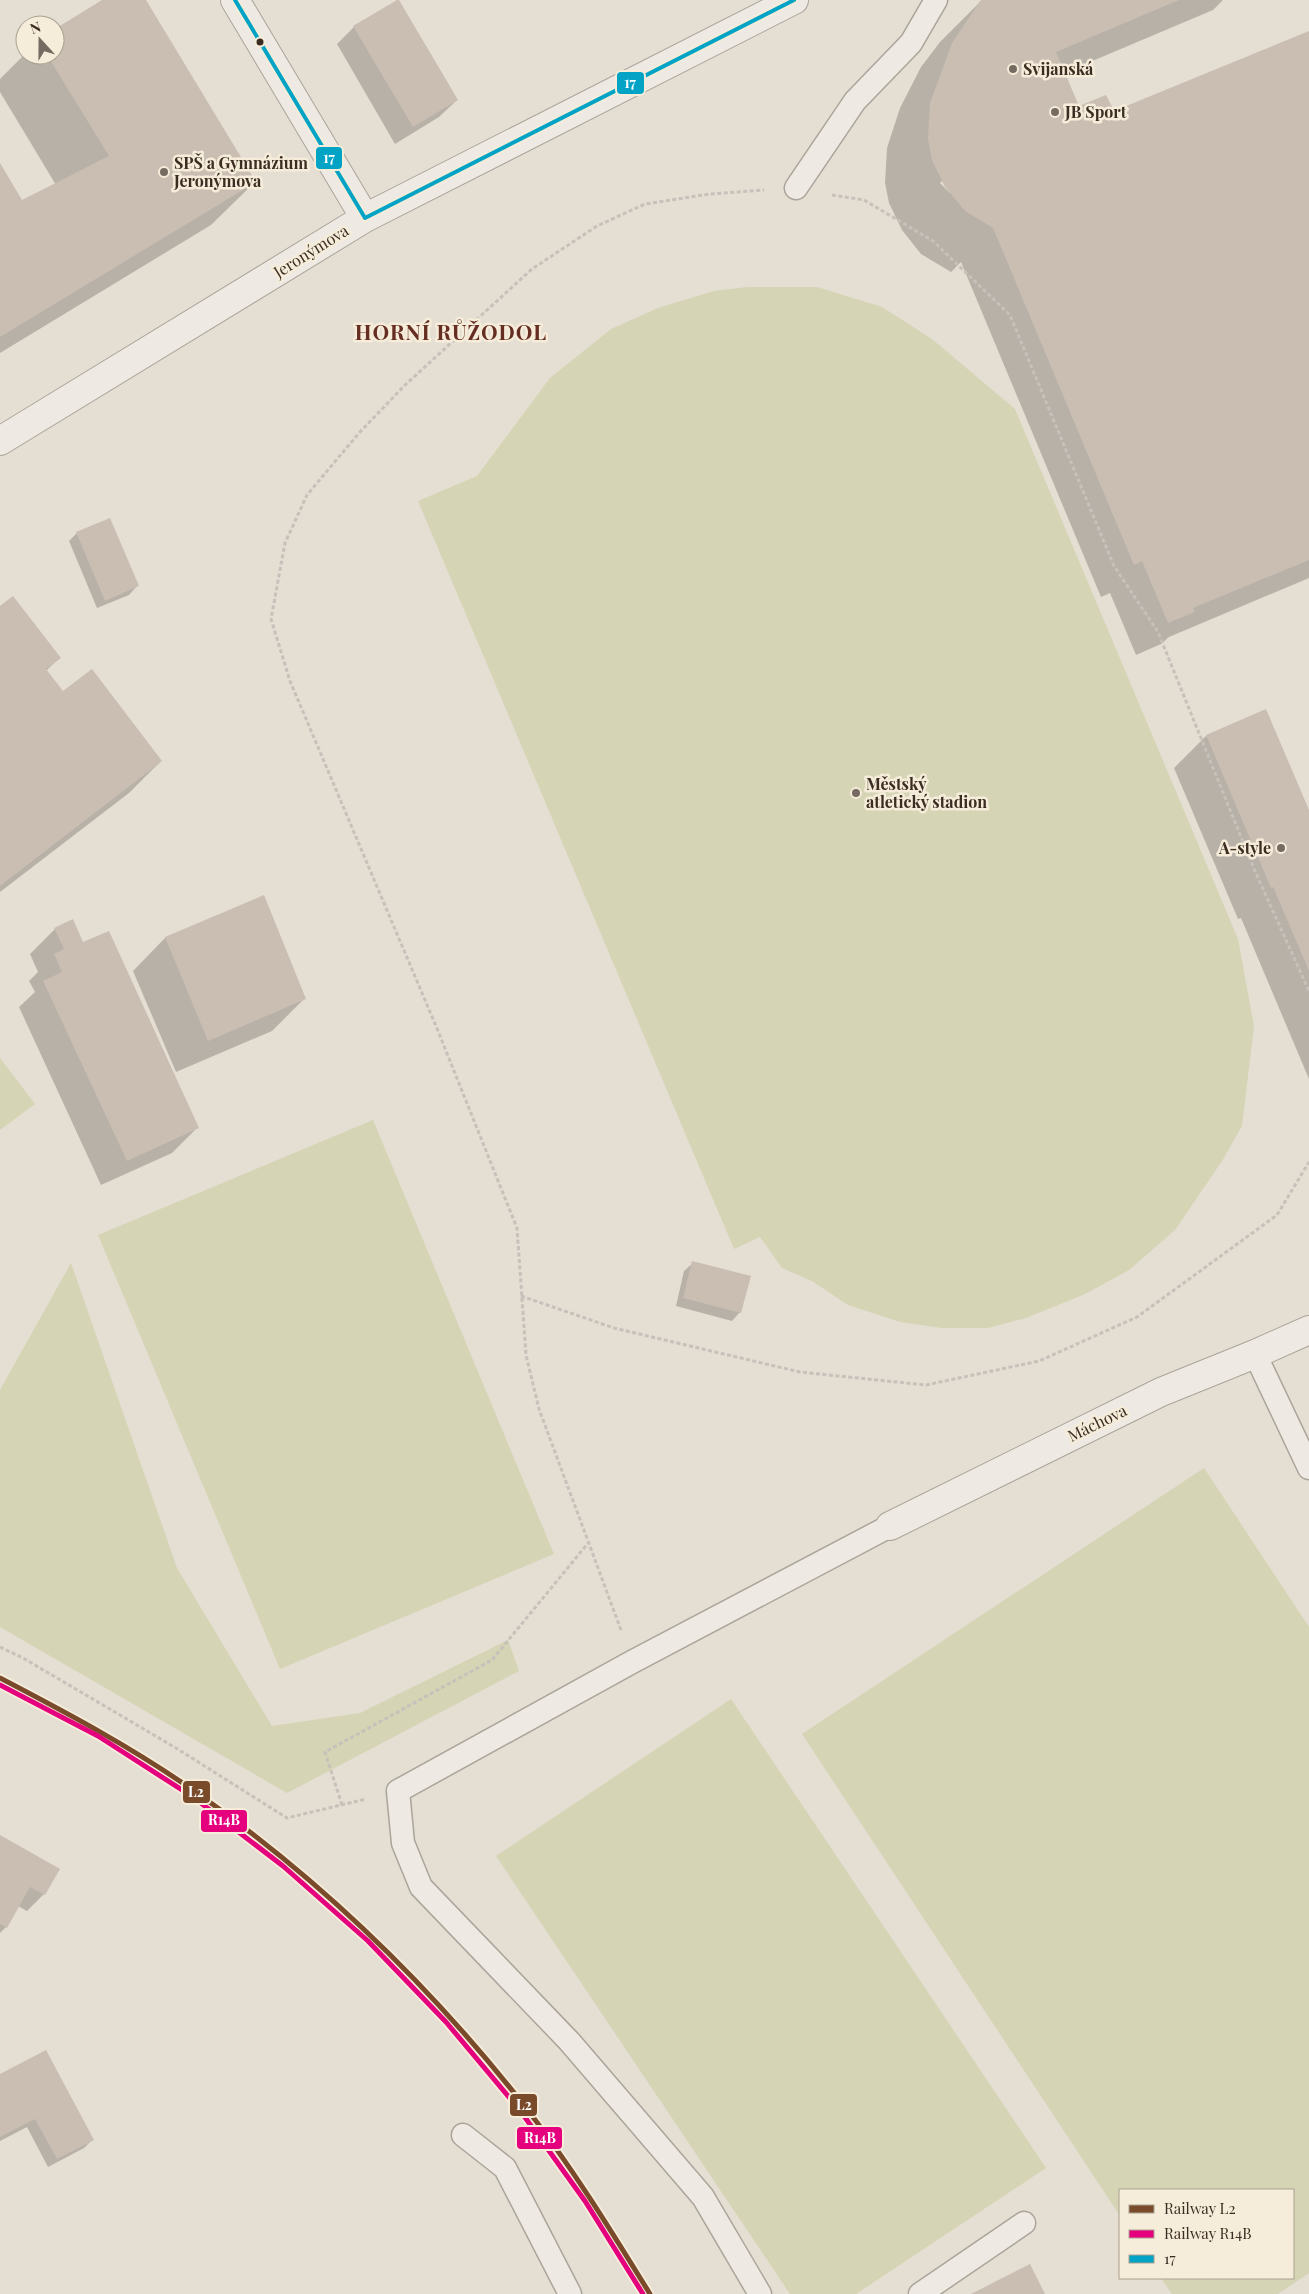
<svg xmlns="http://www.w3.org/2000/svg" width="1309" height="2294" font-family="'Playfair Display',serif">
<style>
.green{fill:#d5d4b5}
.shadow{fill:#0003;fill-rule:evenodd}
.building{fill:#cabeb3}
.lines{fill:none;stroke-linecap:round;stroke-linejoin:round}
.lane-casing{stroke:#aba49a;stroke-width:25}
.street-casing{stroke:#aba49a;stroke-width:30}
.path{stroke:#c6c1ba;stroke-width:3;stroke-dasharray:4 2.5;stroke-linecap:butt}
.lane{stroke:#eeeae3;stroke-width:22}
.street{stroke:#eeeae3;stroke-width:28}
.bus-1-casing{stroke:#f5ecda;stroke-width:8}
.bus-1{stroke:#03a3c5;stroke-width:4}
.rail-1-casing{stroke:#f5ecda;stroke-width:9}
.rail-2-casing{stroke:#f5ecda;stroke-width:9}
.rail-1{stroke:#7a4b2a;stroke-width:5}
.rail-2{stroke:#e5007d;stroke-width:5}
.bus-dot{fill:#3b2d22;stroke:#f5ecda;stroke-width:2}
.poi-dot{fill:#766b60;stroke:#f5ecda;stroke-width:2}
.labels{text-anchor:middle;stroke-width:5;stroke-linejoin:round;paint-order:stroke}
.poi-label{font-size:16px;font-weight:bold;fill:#3b2d22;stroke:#f5ecda;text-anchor:start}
.street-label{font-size:16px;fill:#3b2d22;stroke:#f5ecda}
.district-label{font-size:21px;font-weight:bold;letter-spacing:1px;fill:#662e23;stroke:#f5ecda}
.line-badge{stroke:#f5ecda;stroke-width:2}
.badge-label{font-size:14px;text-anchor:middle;font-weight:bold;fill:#fff}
</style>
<rect width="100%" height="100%" fill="#e5ded2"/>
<!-- green -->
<path class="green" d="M 747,287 L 817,287 L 882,307 L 932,339 L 1015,409 L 1238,939 L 1254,1026 L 1242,1126 L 1222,1161 L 1175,1230 L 1129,1270 L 1085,1294 L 1026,1318 L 988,1328 L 942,1328 L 900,1322 L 848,1305 L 812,1281 L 782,1268 L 760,1237 L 734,1249 L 418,501 L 477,476 L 550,378 L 611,329 L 658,308 L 714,291 Z
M 0,1058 L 35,1104 L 0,1130 Z
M 373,1120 L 554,1554 L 280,1669 L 98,1235 Z
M 71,1263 L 177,1568 L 272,1726 L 360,1713 L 508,1640 L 519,1671 L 287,1793 L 0,1627 L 0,1390 Z
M 1204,1468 L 1309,1627 L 1309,2273 L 1278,2294 L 1172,2294 L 1161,2278 L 1293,2278 L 1293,2190 L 1120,2190 L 1120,2216 L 802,1734 Z
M 731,1699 L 1046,2168 L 856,2294 L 790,2294 L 496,1856 Z"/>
<!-- shadow -->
<path class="shadow" d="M 104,0 L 144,0 L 255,182 L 211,225 L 0,353 L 0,166 L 22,202 L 56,185 L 0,92 L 0,79 L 25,54 L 55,55 L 55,30 Z
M 982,0 L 1223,0 L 1213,10 L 1064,73 L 1078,108 L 1107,116 L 1309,32 L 1309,578 L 1169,637 L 1161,644 L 1136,655 L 1110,593 L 1101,597 L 961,262 L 951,272 L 921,254 L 902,230 L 889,203 L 885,183 L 887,148 L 900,108 L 921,67 L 940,42 ZM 942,181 L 950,191 L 950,193 L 940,183 Z
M 354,27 L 457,100 L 439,117 L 395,144 L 337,44 Z
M 77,533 L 137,586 L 129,595 L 97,608 L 69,541 Z
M 0,607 L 59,658 L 46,671 L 63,693 L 161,761 L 129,793 L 0,892 Z
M 1206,736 L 1309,813 L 1309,1079 L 1241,918 L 1238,919 L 1174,768 Z
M 263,897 L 305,998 L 272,1031 L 176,1072 L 133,971 L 165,938 Z
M 55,929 L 83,944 L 198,1127 L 172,1153 L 101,1185 L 19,1007 L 35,992 L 29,981 L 38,972 L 30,954 Z
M 693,1263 L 740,1312 L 732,1321 L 676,1306 L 684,1271 Z
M 0,1836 L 44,1894 L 27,1911 L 18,1906 L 6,1927 L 0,1933 Z
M 0,2075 L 92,2140 L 84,2148 L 48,2167 L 27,2127 L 0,2141 Z"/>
<!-- building -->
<path class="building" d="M 102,0 L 146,0 L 256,182 L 0,337 L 0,163 L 22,200 L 109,156 L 47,55 L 55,55 L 55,29 Z
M 397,0 L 399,0 L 458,100 L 413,127 L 353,26 Z
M 981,0 L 1179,0 L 1056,52 L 1079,106 L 1106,95 L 1114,111 L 1309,31 L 1309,560 L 1193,608 L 1195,612 L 1168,623 L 1142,561 L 1134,565 L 993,228 L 965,211 L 945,187 L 932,160 L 928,139 L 930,103 L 952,43 Z
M 110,518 L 139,586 L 105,601 L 76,532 Z
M 13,596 L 61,658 L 46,669 L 63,691 L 92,669 L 162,761 L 0,886 L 0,606 Z
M 1266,709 L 1309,810 L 1309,971 L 1273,887 L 1271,888 L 1206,735 Z
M 264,895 L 306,999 L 208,1041 L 165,937 Z
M 73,919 L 83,942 L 109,931 L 199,1128 L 127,1161 L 43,981 L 62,972 L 54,954 L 64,949 L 54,928 Z
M 692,1261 L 751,1276 L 741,1313 L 683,1298 Z
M 0,1835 L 60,1869 L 45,1895 L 30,1887 L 7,1928 L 0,1924 Z
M 46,2050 L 94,2140 L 57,2159 L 35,2119 L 0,2137 L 0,2074 Z
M 1030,2264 L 1045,2294 L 971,2294 Z"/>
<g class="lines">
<defs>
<path id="lane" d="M 796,188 L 855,101 L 911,43 L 936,0
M 1255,1354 L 1309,1468
M 463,2135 L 505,2168 L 570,2294
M 760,2294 L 703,2197 L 569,2041 L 421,1887 L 403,1843 L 398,1791 L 632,1662 L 890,1526
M 920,2294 L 1024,2223"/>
<path id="street" d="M 235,0 L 365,218
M 0,441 L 365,218 L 794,0
M 890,1526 L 1161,1392 L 1255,1354 L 1309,1330"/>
</defs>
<!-- lane casing -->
<use href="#lane" class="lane-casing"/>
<!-- street casing -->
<use href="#street" class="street-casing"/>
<!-- path -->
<path class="path" d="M 832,195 L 864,200 L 933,241 L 1010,315 L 1114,566 L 1158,632 L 1254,869 L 1309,991
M 521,1296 L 614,1328 L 800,1372 L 926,1385 L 1039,1361 L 1137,1317 L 1277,1215 L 1309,1162
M 621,1630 L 539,1409 L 526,1355 L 517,1228 L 436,1026 L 290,681 L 271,619 L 285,543 L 307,495 L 359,433 L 405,385 L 532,269 L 597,226 L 645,204 L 710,194 L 764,190
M 0,1647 L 23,1658 L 176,1748 L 287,1818 L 366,1799
M 342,1805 L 325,1752 L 492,1660 L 589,1542"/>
<!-- lane -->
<use href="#lane" class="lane"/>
<!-- street -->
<use href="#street" class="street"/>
<defs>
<path id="bus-1" d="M 235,0 L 365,218 L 794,0"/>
</defs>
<!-- bus-1 casing -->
<use href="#bus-1" class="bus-1-casing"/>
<!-- bus-1 -->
<use href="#bus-1" class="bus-1"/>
<defs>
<path id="rail-1" d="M 0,1678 C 67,1713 135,1749 197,1793 C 321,1880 430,1986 523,2104 C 570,2164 610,2229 650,2294"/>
<path id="rail-2" d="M 0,1685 L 98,1736 L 193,1797 L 283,1866 L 368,1941 L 446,2022 L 519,2109 L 585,2201 L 643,2294"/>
</defs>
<!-- rail-1 casing -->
<use href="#rail-1" class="rail-1-casing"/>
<!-- rail-2 casing -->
<use href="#rail-2" class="rail-2-casing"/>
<!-- rail-1 -->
<use href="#rail-1" class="rail-1"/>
<!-- rail-2 -->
<use href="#rail-2" class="rail-2"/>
</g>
<!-- markers -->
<circle class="bus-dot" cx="260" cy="42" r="4.5"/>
<g class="poi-dot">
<circle cx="1013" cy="69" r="5"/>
<circle cx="1055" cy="112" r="5"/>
<circle cx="164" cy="172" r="5"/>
<circle cx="856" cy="793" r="5"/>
<circle cx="1281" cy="848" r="5"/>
</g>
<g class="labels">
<!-- poi labels -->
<g class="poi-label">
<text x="1023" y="75">Svijanská</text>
<text x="1065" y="118">JB Sport</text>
<text x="174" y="169">SPŠ a Gymnázium<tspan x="174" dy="18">Jeronýmova</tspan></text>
<text x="866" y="790">Městský<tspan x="866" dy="18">atletický stadion</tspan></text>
<text x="1271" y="854" text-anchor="end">A-style</text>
</g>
<!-- street labels -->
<g class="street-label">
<text transform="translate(311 251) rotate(-32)" y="6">Jeronýmova</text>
<text transform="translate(1097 1423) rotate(-26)" y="6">Máchova</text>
</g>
<!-- district labels -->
<g class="district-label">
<text x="451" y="340">HORNÍ RŮŽODOL</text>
</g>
</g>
<g class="line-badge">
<rect x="616" y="71" width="29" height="24" rx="5" fill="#03a3c5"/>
<rect x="315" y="146" width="28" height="24" rx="5" fill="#03a3c5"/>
<rect x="182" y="1780" width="29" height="24" rx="5" fill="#7a4b2a"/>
<rect x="200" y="1809" width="48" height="24" rx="5" fill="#e5007d"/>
<rect x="509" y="2093" width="29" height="24" rx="5" fill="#7a4b2a"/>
<rect x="516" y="2126" width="47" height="24" rx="5" fill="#e5007d"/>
</g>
<g class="badge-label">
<text x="630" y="88">17</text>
<text x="329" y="163">17</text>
<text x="196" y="1797">L2</text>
<text x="224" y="1825">R14B</text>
<text x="524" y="2110">L2</text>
<text x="540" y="2143">R14B</text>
</g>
<!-- legend -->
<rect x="1119" y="2189" width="175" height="90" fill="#f5ecda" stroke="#aba090"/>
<rect x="1129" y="2205" width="25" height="8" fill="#7a4b2a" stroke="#aba090"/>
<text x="1164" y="2214" font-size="15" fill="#3b2d22">Railway L2</text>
<rect x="1129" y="2230" width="25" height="8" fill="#e5007d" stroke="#aba090"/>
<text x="1164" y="2239" font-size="15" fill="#3b2d22">Railway R14B</text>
<rect x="1129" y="2255" width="25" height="8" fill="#03a3c5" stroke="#aba090"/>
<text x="1164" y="2264" font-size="15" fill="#3b2d22">17</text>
<!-- north arrow -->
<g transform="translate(40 40) rotate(339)"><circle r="24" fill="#f5ecda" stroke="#aba090"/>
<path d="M0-4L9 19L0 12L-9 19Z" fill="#766b60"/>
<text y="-8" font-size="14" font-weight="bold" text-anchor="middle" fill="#3b2d22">N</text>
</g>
</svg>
